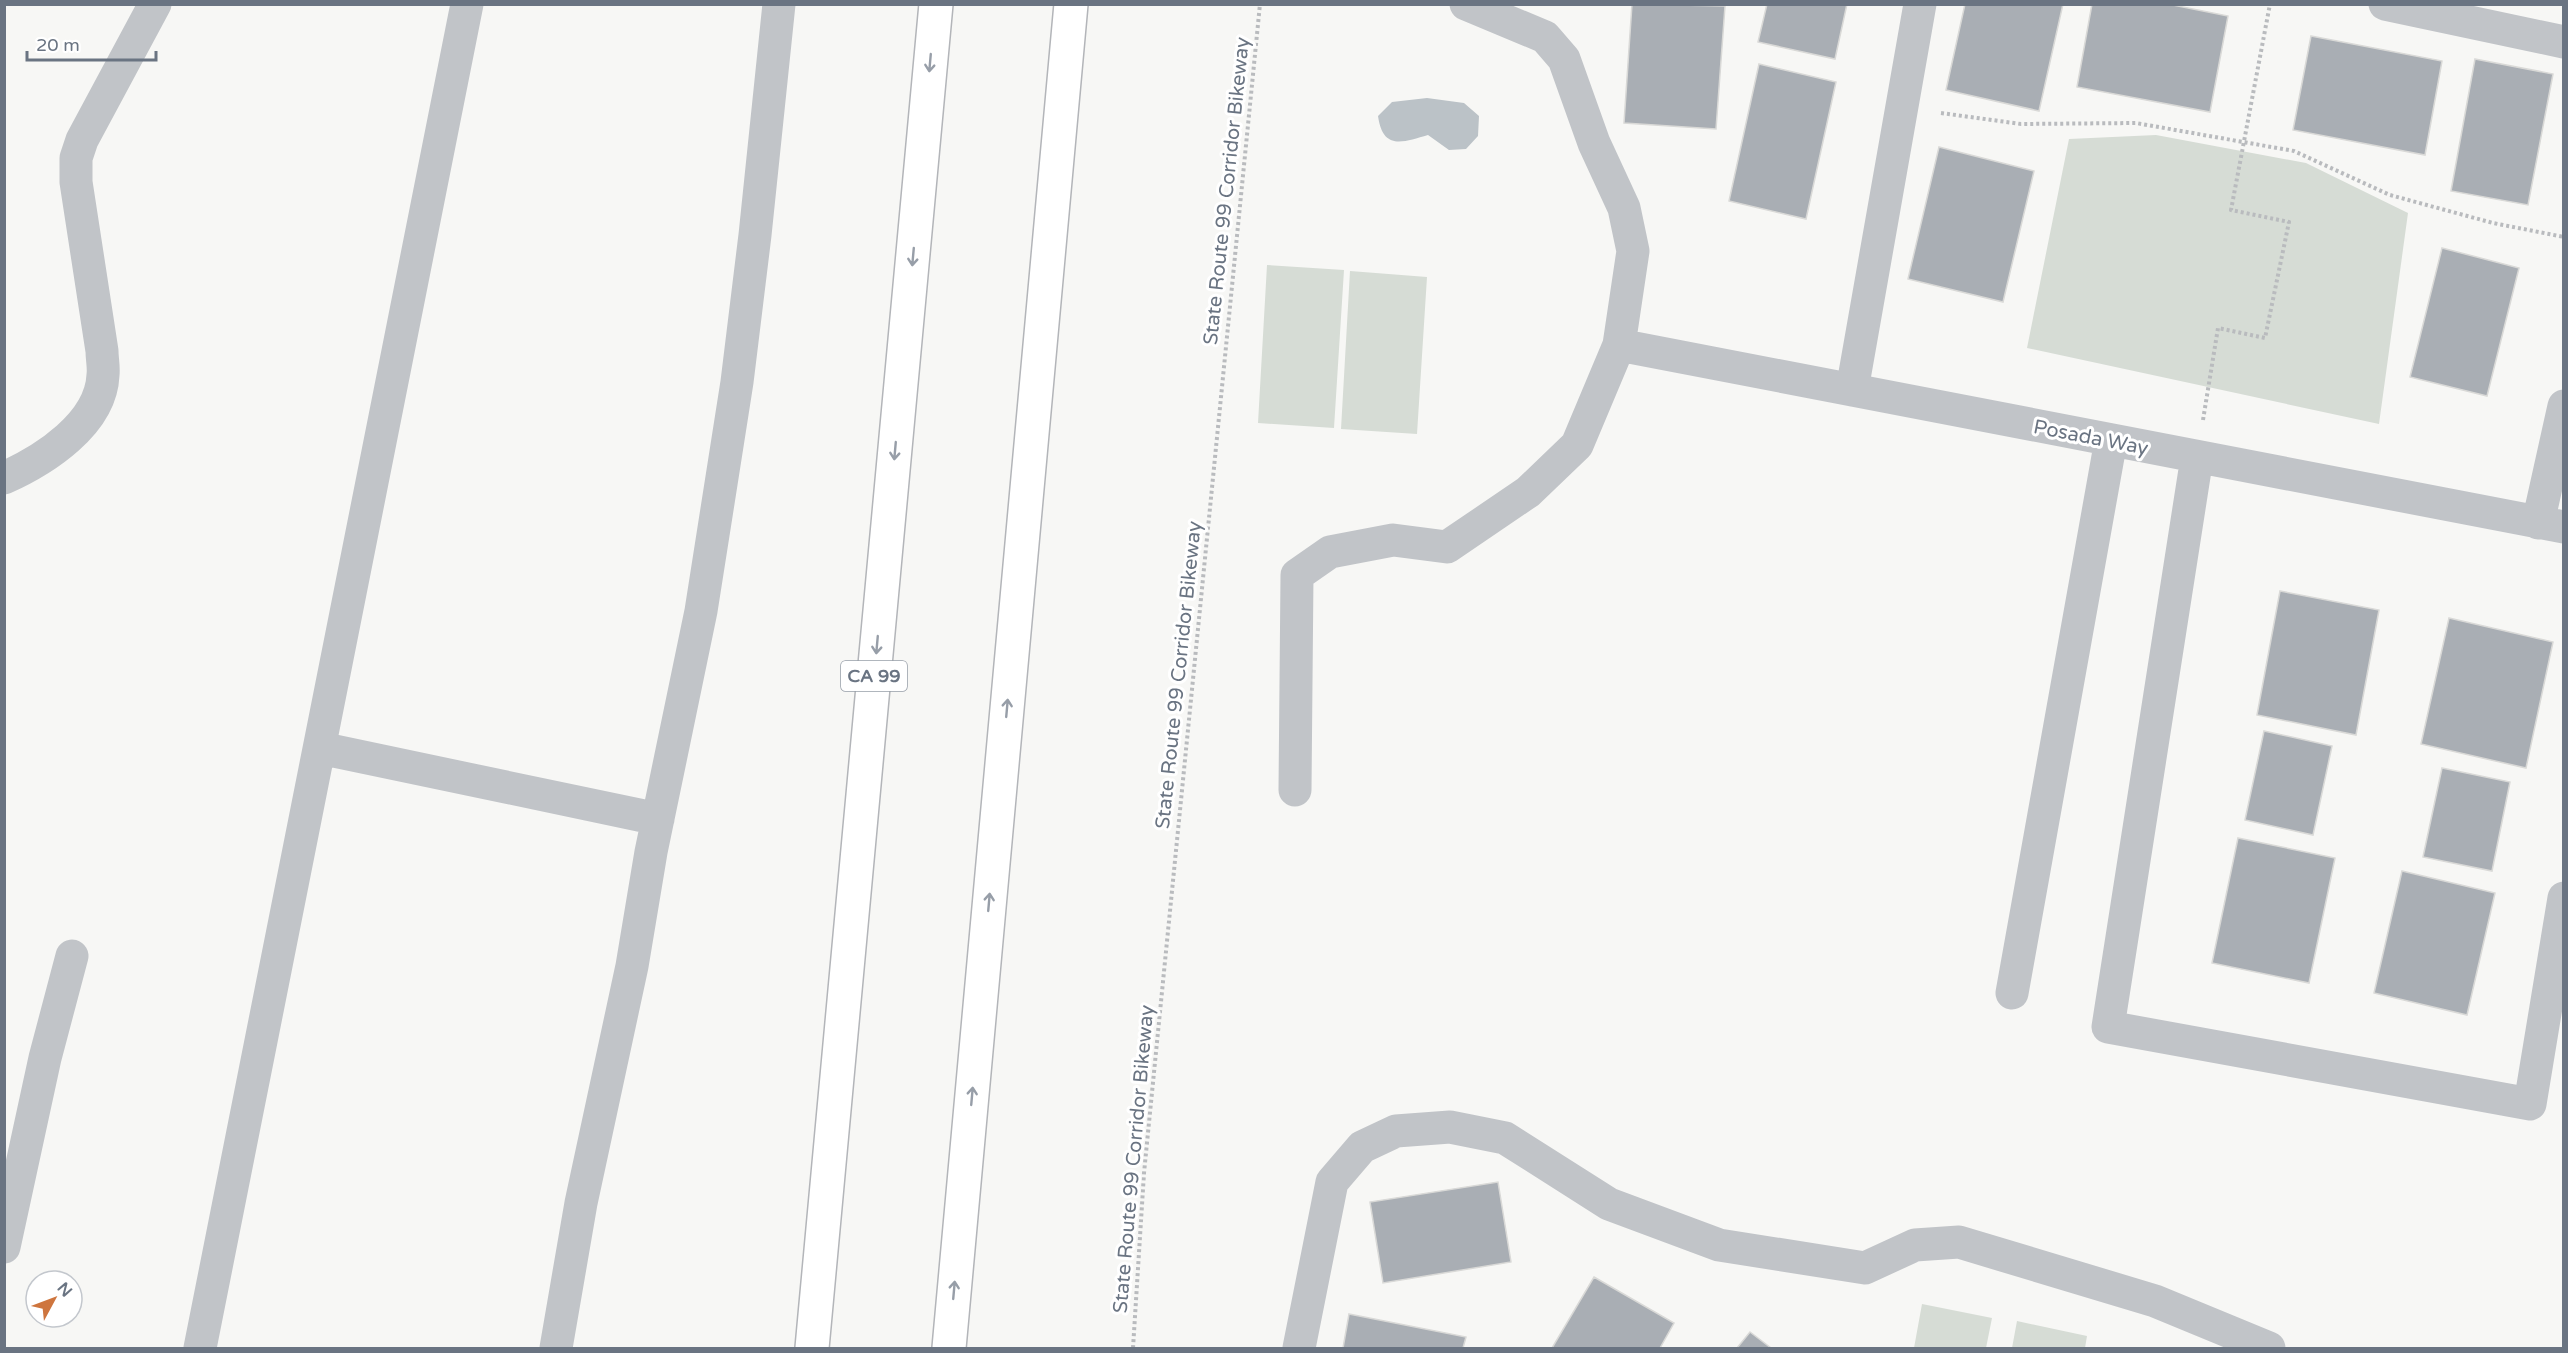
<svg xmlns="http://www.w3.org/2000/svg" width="2568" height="1353" font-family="'Varela Round',sans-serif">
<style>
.green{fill:#d6dcd5}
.water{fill:#bbc2c7}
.building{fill:#a9aeb4;stroke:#d9d9d7;stroke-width:1.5}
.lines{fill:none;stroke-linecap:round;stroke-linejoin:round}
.highway-casing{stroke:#b3b5b9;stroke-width:36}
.path{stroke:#b9bbbe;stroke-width:4;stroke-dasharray:3 3;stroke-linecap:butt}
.minor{stroke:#c1c4c8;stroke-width:33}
.highway{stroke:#fff;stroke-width:33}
.oneway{stroke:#979ea8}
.labels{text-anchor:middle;stroke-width:6;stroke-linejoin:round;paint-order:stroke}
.shield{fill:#fff;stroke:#979ea8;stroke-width:1.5}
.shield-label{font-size:18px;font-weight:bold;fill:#6a7482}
.street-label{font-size:20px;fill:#6a7482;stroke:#fff}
</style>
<rect width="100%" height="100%" fill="#f7f7f5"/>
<!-- green -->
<path class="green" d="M 2156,135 L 2306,163 L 2408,213 L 2379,424 L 2027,348 L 2069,139 Z
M 1267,265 L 1344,270 L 1334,428 L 1258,423 Z
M 1350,271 L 1427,277 L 1417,434 L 1341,429 Z
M 1922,1304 L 1992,1318 L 1986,1348 L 1914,1348 Z
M 2017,1321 L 2087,1336 L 2085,1348 L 2012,1348 Z"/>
<!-- water -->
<path class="water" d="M 1427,98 L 1464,103 L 1479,116 L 1478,136 L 1466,149 L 1449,150 L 1428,135 C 1403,142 1383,151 1378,116 L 1392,102 Z"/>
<!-- building -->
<path class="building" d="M 1632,4 L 1725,6 L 1716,129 L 1624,123 Z
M 1767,4 L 1847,4 L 1835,59 L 1758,42 Z
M 1965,4 L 2063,4 L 2039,111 L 1946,90 Z
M 2092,4 L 2168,4 L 2228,16 L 2210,112 L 2077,87 Z
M 2311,36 L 2442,61 L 2425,155 L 2293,130 Z
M 2475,59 L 2553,74 L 2528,205 L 2451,191 Z
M 1759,64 L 1836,82 L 1806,219 L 1729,201 Z
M 1939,147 L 2034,171 L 2003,302 L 1908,279 Z
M 2442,248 L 2519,268 L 2487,396 L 2410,377 Z
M 2280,591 L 2379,610 L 2356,735 L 2257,715 Z
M 2449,618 L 2553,642 L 2526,768 L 2421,744 Z
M 2264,731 L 2332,746 L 2313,835 L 2245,820 Z
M 2442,768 L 2510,782 L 2492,871 L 2423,857 Z
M 2238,838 L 2335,858 L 2309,983 L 2212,963 Z
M 2402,871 L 2495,893 L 2467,1015 L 2374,993 Z
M 1498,1182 L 1511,1262 L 1383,1283 L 1370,1202 Z
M 1594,1277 L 1674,1323 L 1660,1348 L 1552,1348 Z
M 1349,1314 L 1466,1337 L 1463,1348 L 1343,1348 Z
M 1750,1332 L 1771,1348 L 1737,1348 Z"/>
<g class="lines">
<defs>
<path id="highway" d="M 812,1348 L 936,4
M 949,1348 L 1071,4"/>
</defs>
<!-- highway casing -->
<use href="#highway" class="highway-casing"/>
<!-- path -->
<path class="path" d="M 1941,113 L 2021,124 L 2136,123 L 2294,151 L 2390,195 L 2493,223 L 2564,237
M 2203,420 L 2218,328 L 2265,338 L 2289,222 L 2231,210 L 2270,4
M 1133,1348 L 1144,1173 L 1260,4"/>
<!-- minor -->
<path class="minor" d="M 2385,4 L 2564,42
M 1619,345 L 2564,527
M 1852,390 L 1920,4
M 2197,457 L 2108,1027 L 2530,1104 L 2564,898
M 4,478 C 44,460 101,424 103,375 C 104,367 102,359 102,351 L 76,182 L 76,158 L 82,140 L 155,4
M 2538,523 L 2564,406
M 320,748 L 658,819
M 1295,790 L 1297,575 L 1330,552 L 1393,540 L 1447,547 L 1528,492 L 1577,445 L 1619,345 L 1633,251 L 1624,208 L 1594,143 L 1564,59 L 1545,37 L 1466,4
M 2012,993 L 2111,440
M 4,1247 L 45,1058 L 72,956
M 200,1348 L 467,4
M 556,1348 L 581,1203 L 632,966 L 651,852 L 701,611 L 737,382 L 755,235 L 779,4
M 1299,1348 L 1332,1182 L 1362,1147 L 1396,1131 L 1450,1127 L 1505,1138 L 1609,1204 L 1719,1245 L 1865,1268 L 1915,1245 L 1959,1242 L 2155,1301 L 2269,1348"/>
<!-- highway -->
<use href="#highway" class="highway"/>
</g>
<!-- one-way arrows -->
<defs><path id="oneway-shaft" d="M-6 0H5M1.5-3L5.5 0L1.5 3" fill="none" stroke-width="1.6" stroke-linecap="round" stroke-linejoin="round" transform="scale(1.5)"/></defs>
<g class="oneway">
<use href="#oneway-shaft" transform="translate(930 63) rotate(95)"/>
<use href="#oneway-shaft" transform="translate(913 257) rotate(95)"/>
<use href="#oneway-shaft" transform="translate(895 451) rotate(95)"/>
<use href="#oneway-shaft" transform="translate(877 645) rotate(95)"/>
<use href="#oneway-shaft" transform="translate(1007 708) rotate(-85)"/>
<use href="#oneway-shaft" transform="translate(989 902) rotate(-85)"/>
<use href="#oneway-shaft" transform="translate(972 1096) rotate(-85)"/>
<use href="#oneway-shaft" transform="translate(954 1290) rotate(-85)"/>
</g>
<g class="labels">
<!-- shield labels -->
<rect class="shield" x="841" y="661" width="66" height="30" rx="4.5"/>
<g class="shield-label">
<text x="874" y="682">CA 99</text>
</g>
<!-- street labels -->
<g class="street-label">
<text transform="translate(1226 191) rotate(-84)" y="7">State Route 99 Corridor Bikeway</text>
<text transform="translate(2091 437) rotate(11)" y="7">Posada Way</text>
<text transform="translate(1178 675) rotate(-84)" y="7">State Route 99 Corridor Bikeway</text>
<text transform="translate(1133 1159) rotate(-85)" y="7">State Route 99 Corridor Bikeway</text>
</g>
</g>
<!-- border -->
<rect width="2568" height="1353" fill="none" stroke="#6a7482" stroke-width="12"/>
<!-- north arrow -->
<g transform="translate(54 1299) rotate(49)"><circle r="28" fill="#ffffff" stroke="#c3c7cd" stroke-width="1.5"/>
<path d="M0-4.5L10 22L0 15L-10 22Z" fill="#ce753e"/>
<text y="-9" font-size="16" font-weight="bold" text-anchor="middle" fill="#6a7482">N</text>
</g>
<!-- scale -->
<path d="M27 51v9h129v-9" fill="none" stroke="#6a7482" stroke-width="3"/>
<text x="36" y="51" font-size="18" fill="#6a7482" stroke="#ffffff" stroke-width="4.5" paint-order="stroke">20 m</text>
</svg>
